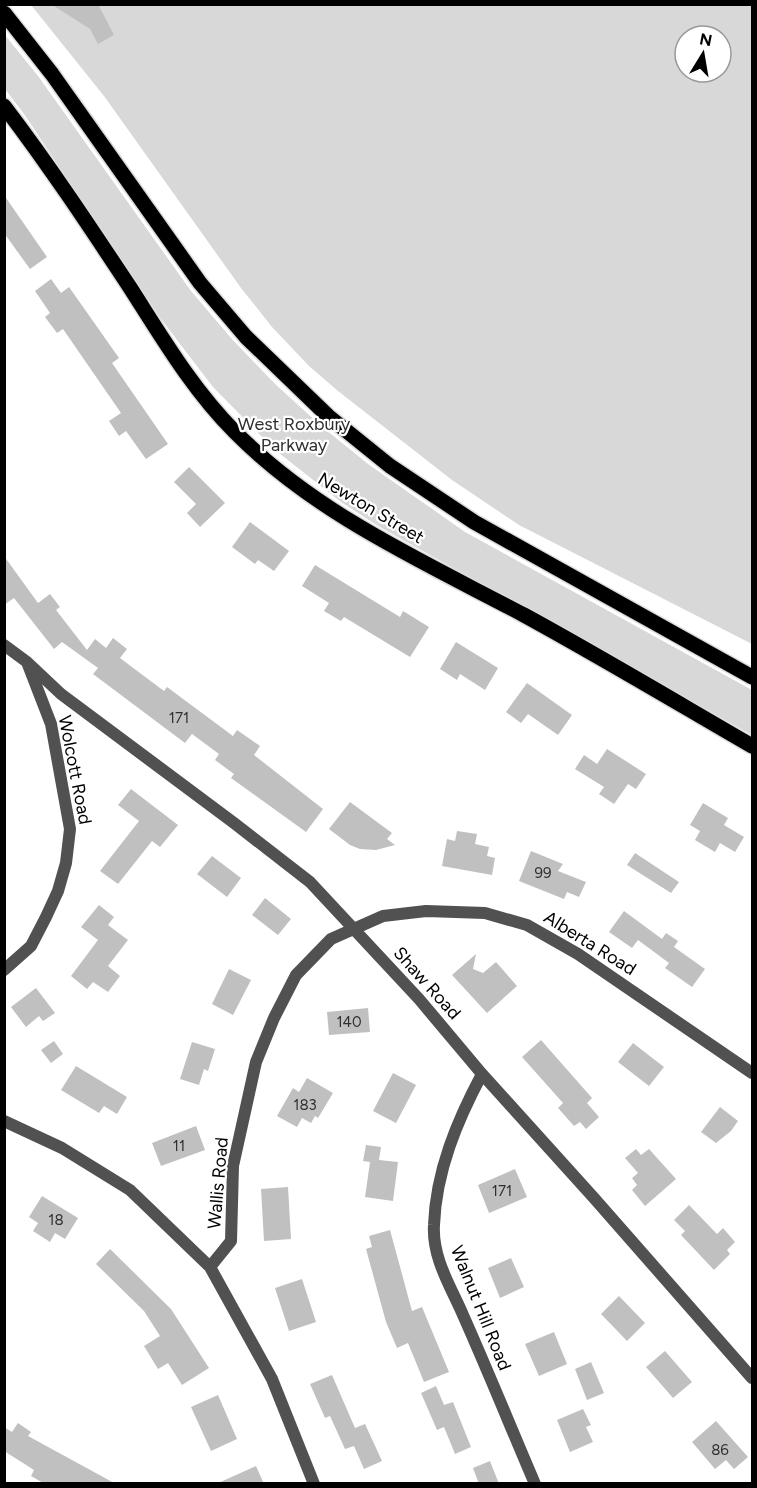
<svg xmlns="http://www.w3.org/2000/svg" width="757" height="1488" font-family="Figtree,sans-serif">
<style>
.green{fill:#d8d8d8;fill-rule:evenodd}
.building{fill:#c0c0c0}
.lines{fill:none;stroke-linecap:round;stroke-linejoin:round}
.primary-casing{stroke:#dbdbdb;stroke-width:18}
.minor{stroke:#515151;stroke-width:12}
.primary{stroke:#000;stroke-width:15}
.labels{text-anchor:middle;stroke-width:4.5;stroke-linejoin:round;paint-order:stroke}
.number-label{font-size:15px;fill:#303030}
.park-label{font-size:18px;fill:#2f2f2f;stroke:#fff}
.street-label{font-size:18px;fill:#000;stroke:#fff}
</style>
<rect width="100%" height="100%" fill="#fff"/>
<!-- green -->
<path class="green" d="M 31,5 L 752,5 L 752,644 L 519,525 L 452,480 L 338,391 L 309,366 L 272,327 L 241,288 L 104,96 ZM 685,36 L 721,36 L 721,72 L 685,72 Z
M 4,34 L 38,76 L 191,291 L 231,338 L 274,383 L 320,425 L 368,464 L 465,532 L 752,690 L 752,735 L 378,526 L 341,502 L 274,449 L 213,387 L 161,319 L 24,114 L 5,89 Z"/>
<!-- building -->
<path class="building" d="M 51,4 L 98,4 L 114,35 L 98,44 L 90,29 Z
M 4,195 L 47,257 L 30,269 L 4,233 Z
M 51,279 L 61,293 L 69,287 L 119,358 L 112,363 L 168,444 L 146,459 L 126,431 L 119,436 L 109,421 L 121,413 L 63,329 L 57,333 L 45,317 L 50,313 L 35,291 Z
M 189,467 L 225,503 L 200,527 L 187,513 L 196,504 L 174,482 Z
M 250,522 L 289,551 L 274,571 L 258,560 L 255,564 L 232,547 Z
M 4,556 L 38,603 L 50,594 L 60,607 L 56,610 L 87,650 L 95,639 L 106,648 L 113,638 L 127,649 L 120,658 L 164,691 L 167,687 L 233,736 L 237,730 L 260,746 L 254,755 L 323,809 L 306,832 L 231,778 L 234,774 L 215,760 L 219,754 L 192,734 L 185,743 L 93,674 L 98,668 L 62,642 L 54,649 L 14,598 L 4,605 Z
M 315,565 L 400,617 L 403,611 L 429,627 L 410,657 L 344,617 L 341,621 L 324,611 L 329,603 L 302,586 Z
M 456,642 L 498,668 L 485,690 L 460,674 L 457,680 L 440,669 Z
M 527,683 L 572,715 L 558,735 L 528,714 L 521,723 L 506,712 Z
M 607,749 L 646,774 L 636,789 L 628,784 L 614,804 L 599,794 L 604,787 L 575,769 L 584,755 L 597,764 Z
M 131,789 L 178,825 L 160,847 L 152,841 L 118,884 L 100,871 L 139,821 L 118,805 Z
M 350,802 L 392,833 L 387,839 L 395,845 L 376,850 L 360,849 L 350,845 L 329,829 Z
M 703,803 L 728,818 L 724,825 L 744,837 L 735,852 L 720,843 L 715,852 L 695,840 L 700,831 L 690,825 Z
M 457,831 L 477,834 L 475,844 L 489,847 L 487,856 L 495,858 L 492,875 L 442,866 L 447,839 L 455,841 Z
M 531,851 L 563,864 L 558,871 L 586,882 L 579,897 L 567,892 L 564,899 L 519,881 Z
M 635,853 L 679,882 L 671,893 L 627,865 Z
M 212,856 L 241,878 L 227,897 L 197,874 Z
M 265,898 L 291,919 L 278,935 L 252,915 Z
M 99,905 L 114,917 L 108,925 L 128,940 L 108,966 L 120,976 L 108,992 L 93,982 L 87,989 L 71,976 L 98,940 L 81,927 Z
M 624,911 L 662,939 L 666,933 L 678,941 L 674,947 L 705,969 L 692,987 L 665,968 L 669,963 L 638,940 L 632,948 L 609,932 Z
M 476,954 L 473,969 L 483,973 L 496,962 L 517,986 L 487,1013 L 452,975 Z
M 229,969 L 251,980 L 233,1015 L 212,1004 Z
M 36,988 L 55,1013 L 43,1021 L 39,1016 L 26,1027 L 11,1007 Z
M 368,1008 L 370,1032 L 329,1035 L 327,1012 Z
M 541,1040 L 592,1098 L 587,1103 L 599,1117 L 586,1129 L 580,1122 L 574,1126 L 558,1108 L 563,1103 L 522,1057 Z
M 54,1041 L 63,1054 L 51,1063 L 41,1050 Z
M 192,1042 L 215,1049 L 208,1071 L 204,1069 L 199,1085 L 180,1079 Z
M 633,1043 L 664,1067 L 649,1086 L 618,1062 Z
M 76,1066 L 127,1097 L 117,1114 L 104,1106 L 99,1113 L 61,1090 Z
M 393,1073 L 416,1085 L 396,1123 L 373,1111 Z
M 307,1078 L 333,1093 L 318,1118 L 315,1116 L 311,1123 L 302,1118 L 297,1127 L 277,1116 L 293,1088 L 299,1092 Z
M 720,1107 L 738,1121 L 731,1131 L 716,1143 L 701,1132 Z
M 196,1126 L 205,1150 L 161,1166 L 152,1143 Z
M 366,1145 L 381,1147 L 379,1160 L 398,1162 L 393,1201 L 365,1197 L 370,1162 L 363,1161 Z
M 636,1149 L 641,1155 L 649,1149 L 676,1179 L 645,1206 L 632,1190 L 637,1185 L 632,1178 L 638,1173 L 625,1158 Z
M 515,1169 L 527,1197 L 489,1213 L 478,1185 Z
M 288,1187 L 291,1239 L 264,1241 L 261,1189 Z
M 42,1196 L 78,1218 L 65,1239 L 55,1233 L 50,1242 L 33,1231 L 38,1223 L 29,1217 Z
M 689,1205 L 717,1234 L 723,1228 L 735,1242 L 727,1250 L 730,1254 L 714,1270 L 681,1235 L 685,1231 L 674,1220 Z
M 390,1230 L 412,1311 L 422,1307 L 449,1372 L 424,1382 L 408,1343 L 397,1348 L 386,1322 L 366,1249 L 372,1247 L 369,1236 Z
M 110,1249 L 171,1309 L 209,1368 L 182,1385 L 168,1363 L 158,1369 L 144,1346 L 160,1336 L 144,1311 L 96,1264 Z
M 511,1258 L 524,1287 L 500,1298 L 488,1268 Z
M 302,1279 L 316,1322 L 289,1331 L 275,1288 Z
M 619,1296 L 645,1323 L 627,1341 L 601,1314 Z
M 554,1332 L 567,1364 L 539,1376 L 525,1344 Z
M 665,1351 L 692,1382 L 673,1398 L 646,1367 Z
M 591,1362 L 604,1393 L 587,1400 L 575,1369 Z
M 332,1375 L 355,1428 L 365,1424 L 382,1461 L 364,1469 L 354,1446 L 345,1449 L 330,1416 L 325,1418 L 310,1384 Z
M 436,1386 L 444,1405 L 453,1402 L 471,1447 L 455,1454 L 444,1427 L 437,1430 L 421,1393 Z
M 218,1395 L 237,1439 L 211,1451 L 191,1407 Z
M 583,1409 L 591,1425 L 586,1427 L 593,1442 L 570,1452 L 557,1420 Z
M 716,1421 L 748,1457 L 734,1469 L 726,1460 L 715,1469 L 692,1442 Z
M 18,1423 L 31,1432 L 28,1436 L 116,1484 L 45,1484 L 31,1476 L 34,1470 L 4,1451 L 4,1427 L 12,1432 Z
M 490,1461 L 499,1484 L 479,1484 L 473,1468 Z
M 256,1466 L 264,1484 L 216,1484 Z"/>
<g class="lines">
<defs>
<path id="primary" d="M 4,13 L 52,74 L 200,283 L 246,337 L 328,416 L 390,466 L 474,522 L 752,677
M 4,106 C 49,165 90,227 131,289 C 163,339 193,390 235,432 C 316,514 424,562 524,615 C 601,657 676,702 752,746"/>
</defs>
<!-- primary casing -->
<use href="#primary" class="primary-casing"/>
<!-- minor -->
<path class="minor" d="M 4,645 L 27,662 L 51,724 L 70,829 L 66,863 L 58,891 L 46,917 L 31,946 L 4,970
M 27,662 L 61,694 L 234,823 L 310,882 L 419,999 L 482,1074 L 594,1198 L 752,1378
M 482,1074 C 457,1121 436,1171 434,1225 C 432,1258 451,1287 463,1315 C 488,1371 511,1428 535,1484
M 4,1121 L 62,1148 L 130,1190 L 210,1267
M 314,1484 L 272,1379 L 210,1267 L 231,1241 L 233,1166 L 256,1062 L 274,1018 L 296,975 L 331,939 L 383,916 L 426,911 L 485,913 L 527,925 L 578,954 L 752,1073"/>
<!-- primary -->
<use href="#primary" class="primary"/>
</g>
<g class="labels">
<!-- number labels -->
<g class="number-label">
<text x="179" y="723">171</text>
<text x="543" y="878">99</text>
<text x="349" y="1027">140</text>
<text x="305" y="1110">183</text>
<text x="179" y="1151">11</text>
<text x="502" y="1196">171</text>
<text x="56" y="1225">18</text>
<text x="720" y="1455">86</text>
</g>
<!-- park labels -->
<g class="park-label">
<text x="294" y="430">West Roxbury<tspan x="294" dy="21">Parkway</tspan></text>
</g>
<!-- street labels -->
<g class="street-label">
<text transform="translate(371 508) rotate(31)" y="6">Newton Street</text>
<text transform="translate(75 770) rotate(79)" y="6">Wolcott Road</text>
<text transform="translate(590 943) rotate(32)" y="6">Alberta Road</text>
<text transform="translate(427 983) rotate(48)" y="6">Shaw Road</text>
<text transform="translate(218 1183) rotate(-85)" y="6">Wallis Road</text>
<text transform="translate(481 1308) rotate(68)" y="6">Walnut Hill Road</text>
</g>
</g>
<!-- border -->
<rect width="757" height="1488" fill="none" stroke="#000000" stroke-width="12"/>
<!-- north arrow -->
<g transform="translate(703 54) rotate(11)"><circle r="28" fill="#ffffff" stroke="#999999" stroke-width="1.5"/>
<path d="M0-4.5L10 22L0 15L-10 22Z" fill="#000000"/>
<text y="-9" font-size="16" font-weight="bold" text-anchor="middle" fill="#000000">N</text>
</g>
</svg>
